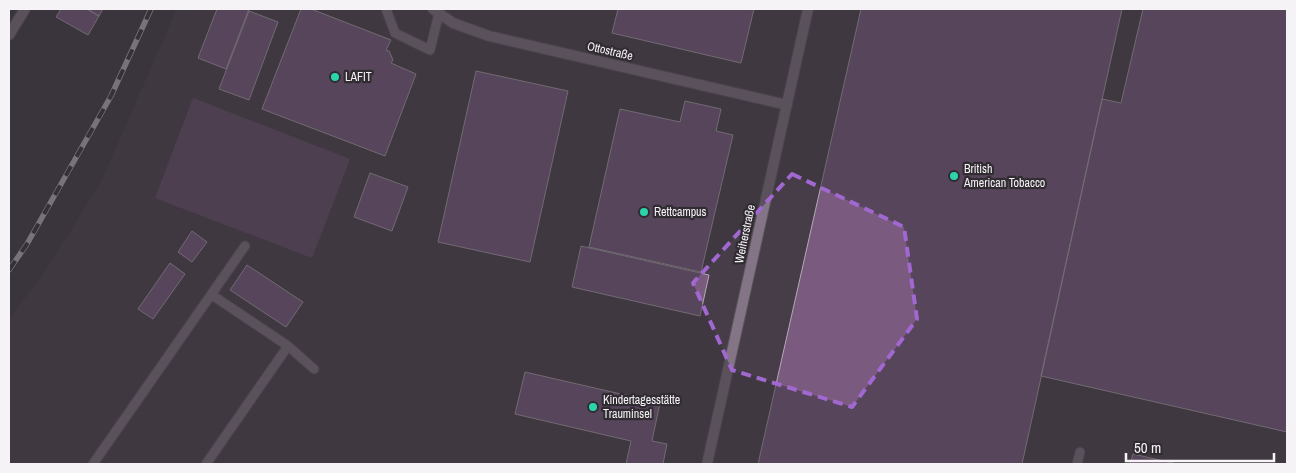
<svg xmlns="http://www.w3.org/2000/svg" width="1296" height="473" font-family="'Archivo Narrow',sans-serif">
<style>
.built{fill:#473d48}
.green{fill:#644d68}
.building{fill:#7b5a80;stroke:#b2abb3}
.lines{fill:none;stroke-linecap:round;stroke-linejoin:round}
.service-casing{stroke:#59535a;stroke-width:11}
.minor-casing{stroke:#59535a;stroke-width:12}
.tertiary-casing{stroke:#59535a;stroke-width:12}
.service{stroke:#837486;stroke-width:9}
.minor{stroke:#837486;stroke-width:10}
.tertiary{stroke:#837486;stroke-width:10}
.rail-casing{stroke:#c2bfc3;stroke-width:5.5}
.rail{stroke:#312b32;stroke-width:4;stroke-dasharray:11;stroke-linecap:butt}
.marked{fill:none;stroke:#a068d0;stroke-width:4;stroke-dasharray:10 6;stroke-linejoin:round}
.poi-dot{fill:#2bd5ac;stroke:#312b32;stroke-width:2}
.labels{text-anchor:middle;stroke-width:4.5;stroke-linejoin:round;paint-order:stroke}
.street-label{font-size:12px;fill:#f6f3f7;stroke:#312b32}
.poi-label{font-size:12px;fill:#f6f3f7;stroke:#312b32;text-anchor:start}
</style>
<rect width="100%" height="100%" fill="#3b353c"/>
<!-- built -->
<path class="built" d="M 177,9 L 1287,9 L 1287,464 L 9,464 L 9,319 L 43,275 L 101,182 Z"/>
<!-- green -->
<path class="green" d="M 193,98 L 350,159 L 312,258 L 155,198 Z"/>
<!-- building -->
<path class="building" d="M 61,9 L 87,9 L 99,16 L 88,35 L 56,17 Z
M 87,9 L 103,9 L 99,16 Z
M 217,9 L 249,9 L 226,69 L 198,58 Z
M 301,9 L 311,9 L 391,40 L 386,50 L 389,51 L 393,60 L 391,63 L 416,74 L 385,156 L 262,109 Z
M 618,9 L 754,9 L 741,63 L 612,33 Z
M 861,9 L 1122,9 L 1022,464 L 758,464 Z
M 1143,9 L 1287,9 L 1287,432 L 1041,376 L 1102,99 L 1121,103 Z
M 249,11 L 278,22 L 249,100 L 219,89 Z
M 476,71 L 568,91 L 530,262 L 438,242 Z
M 685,101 L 721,109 L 716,131 L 733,135 L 701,272 L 589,247 L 620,109 L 680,122 Z
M 370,173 L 408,187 L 392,231 L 354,217 Z
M 192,231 L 207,242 L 192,262 L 178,252 Z
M 581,246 L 709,275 L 700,316 L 572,287 Z
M 170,263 L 185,274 L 153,319 L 138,309 Z
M 247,265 L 303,302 L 286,327 L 230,290 Z
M 525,372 L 660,403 L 652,441 L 667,444 L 663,464 L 626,464 L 631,441 L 515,414 Z
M 1133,454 L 1177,464 L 1130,464 Z"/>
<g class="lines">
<defs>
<path id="service" d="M 386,9 L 395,33 L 430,50 L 439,13
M 212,295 L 288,346 L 314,369
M 93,464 L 245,246
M 206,464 L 288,346
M 1077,464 L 1080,452"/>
<path id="minor" d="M 433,9 L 453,23 L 489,36 L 787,105
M 9,35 L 25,9"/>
<path id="tertiary" d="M 707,464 L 808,9"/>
</defs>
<!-- service casing -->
<use href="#service" class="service-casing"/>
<!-- minor casing -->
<use href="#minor" class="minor-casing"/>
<!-- tertiary casing -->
<use href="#tertiary" class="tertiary-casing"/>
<!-- service -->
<use href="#service" class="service"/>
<!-- minor -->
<use href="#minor" class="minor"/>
<!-- tertiary -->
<use href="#tertiary" class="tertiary"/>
<defs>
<path id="rail" d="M 9,270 L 27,244 L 111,96 L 151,9"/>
</defs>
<!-- rail casing -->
<use href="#rail" class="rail-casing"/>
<!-- rail -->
<use href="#rail" class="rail"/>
</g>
<!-- marked area -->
<path d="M0 0H1296V473H0ZM 792,174 L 904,227 L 917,319 L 852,407 L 732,370 L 693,283 Z" fill="#3b353c" fill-opacity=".55" fill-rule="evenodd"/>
<path class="marked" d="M 792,174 L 904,227 L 917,319 L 852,407 L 732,370 L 693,283 Z"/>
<!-- markers -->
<g class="poi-dot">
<circle cx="335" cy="77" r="5"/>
<circle cx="954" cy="176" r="5"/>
<circle cx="644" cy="212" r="5"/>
<circle cx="593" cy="407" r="5"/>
</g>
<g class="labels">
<!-- street labels -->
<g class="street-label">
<text transform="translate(610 51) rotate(13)" y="4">Ottostraße</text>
<text transform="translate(745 234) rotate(-78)" y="4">Weiherstraße</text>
</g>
<!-- poi labels -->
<g class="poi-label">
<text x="345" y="81">LAFIT</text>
<text x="964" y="173">British<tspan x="964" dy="14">American Tobacco</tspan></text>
<text x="654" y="216">Rettcampus</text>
<text x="603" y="404">Kindertagesstätte<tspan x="603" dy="14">Trauminsel</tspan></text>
</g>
</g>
<!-- border -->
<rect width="1296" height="473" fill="none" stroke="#f6f3f7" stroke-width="20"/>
<!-- scale -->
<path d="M1126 453v8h148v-8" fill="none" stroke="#f6f3f7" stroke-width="2.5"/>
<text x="1134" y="453" font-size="15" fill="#f6f3f7" stroke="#312b32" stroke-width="4" paint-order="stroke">50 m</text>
</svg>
